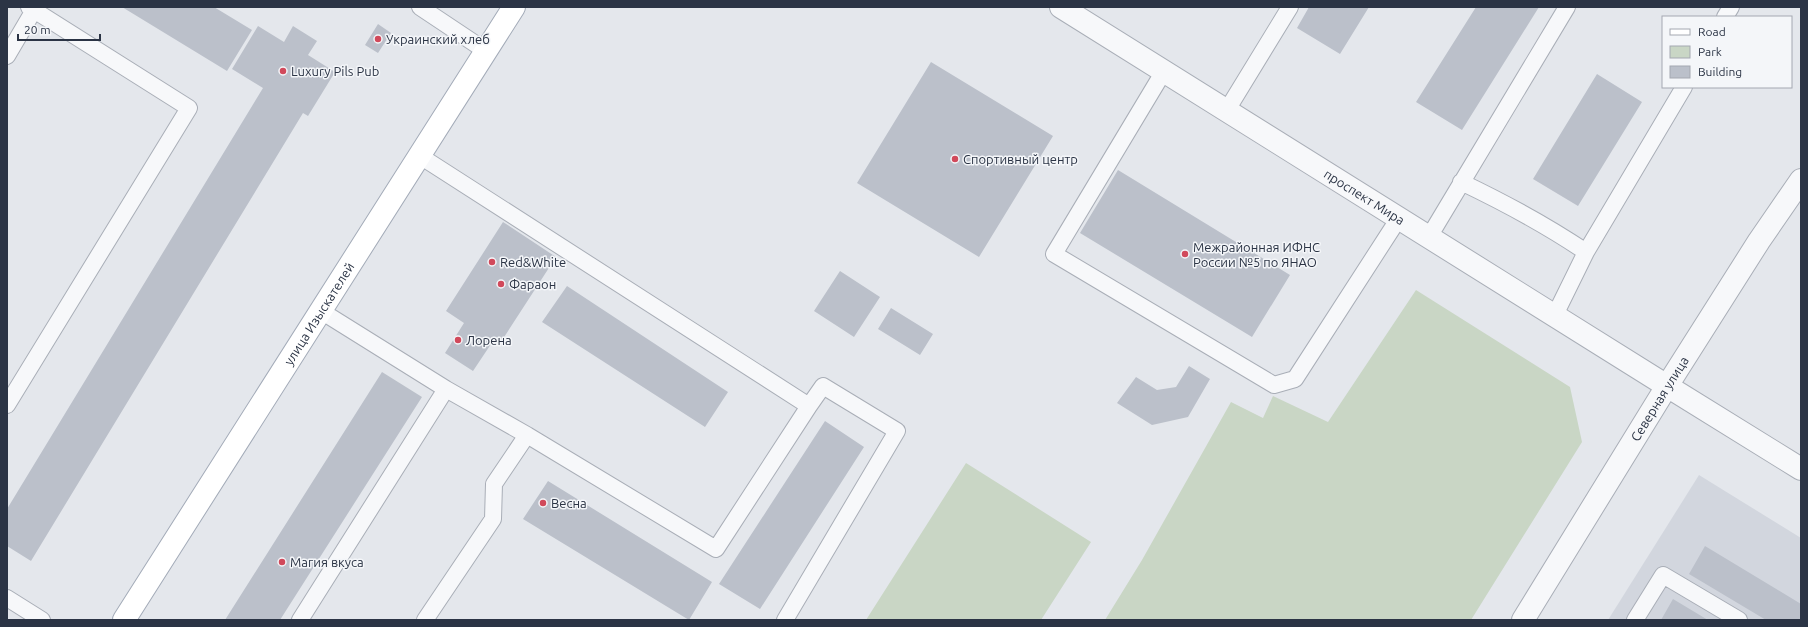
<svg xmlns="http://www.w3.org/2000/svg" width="1808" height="627" font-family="Ubuntu,sans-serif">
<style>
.built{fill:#d2d6de}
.green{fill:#c9d6c5}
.building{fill:#bbc0ca}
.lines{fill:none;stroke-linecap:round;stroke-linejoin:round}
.service-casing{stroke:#a9aeb7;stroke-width:18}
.minor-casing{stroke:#a9aeb7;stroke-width:24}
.tertiary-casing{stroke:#a9aeb7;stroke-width:24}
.primary-casing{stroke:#a3abb8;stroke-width:24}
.service{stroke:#f7f8fa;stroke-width:16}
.minor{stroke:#f7f8fa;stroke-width:22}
.tertiary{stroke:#f7f8fa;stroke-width:22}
.primary{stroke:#fff;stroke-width:22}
.poi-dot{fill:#d1495b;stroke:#f4f6f9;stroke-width:1.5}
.labels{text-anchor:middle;stroke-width:3;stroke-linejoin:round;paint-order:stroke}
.poi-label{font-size:13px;fill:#2b3445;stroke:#f4f6f9;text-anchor:start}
.street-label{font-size:13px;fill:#2b3445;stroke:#f4f6f9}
</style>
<rect width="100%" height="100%" fill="#e4e7ec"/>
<!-- built -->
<path class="built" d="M 1699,475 L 1801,538 L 1801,620 L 1608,620 Z"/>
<!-- green -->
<path class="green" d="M 1416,290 L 1570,387 L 1582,442 L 1471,620 L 1105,620 L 1142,560 L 1231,402 L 1263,418 L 1273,396 L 1328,422 Z
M 966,463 L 1091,542 L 1041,620 L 866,620 Z"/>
<!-- building -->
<path class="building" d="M 122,7 L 214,7 L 252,30 L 227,71 Z
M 1309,7 L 1369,7 L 1340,54 L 1297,28 Z
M 1476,7 L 1539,7 L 1462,130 L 1416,102 Z
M 378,24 L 391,33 L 378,53 L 365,45 Z
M 258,26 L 284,42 L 293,26 L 317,41 L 308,55 L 335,72 L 308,116 L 303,113 L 31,561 L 7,546 L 7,509 L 263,88 L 232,69 Z
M 931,62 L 1053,136 L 979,257 L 857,183 Z
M 1597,74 L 1642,102 L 1578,206 L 1533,179 Z
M 1118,170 L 1290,275 L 1252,337 L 1080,233 Z
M 503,222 L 556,257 L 499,345 L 493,341 L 473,371 L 445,353 L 464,323 L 446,311 Z
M 840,271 L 880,297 L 854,337 L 814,311 Z
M 567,286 L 728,392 L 705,427 L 542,322 Z
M 891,308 L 933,334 L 920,355 L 878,329 Z
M 1189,366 L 1210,379 L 1188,417 L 1152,425 L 1117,403 L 1136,377 L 1157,390 L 1176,387 Z
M 382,372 L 422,397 L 280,620 L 225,620 Z
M 825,421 L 864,447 L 760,609 L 719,584 Z
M 548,481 L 712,582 L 689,620 L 523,519 Z
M 1705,546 L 1801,604 L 1801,620 L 1766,620 L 1689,574 Z
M 1673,599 L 1708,620 L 1661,620 Z"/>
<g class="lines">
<defs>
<path id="service" d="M 420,7 L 486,51
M 1725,17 L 1731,7
M 7,56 L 34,10
M 1164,71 L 1054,254 L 1274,385 L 1295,379 L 1399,218
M 1227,110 L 1290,7
M 420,156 L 809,406
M 1461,182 C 1505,203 1546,225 1586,252
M 1429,237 L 1567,7
M 321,311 L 446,389 L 527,435 L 716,549 L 809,406 L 823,386 L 897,431 L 785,620
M 1555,315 L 1586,252 L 1684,87
M 7,405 L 189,108 L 29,7
M 7,598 L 42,620
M 300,620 L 446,389
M 425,620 L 493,519 L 494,484 L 527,435
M 1635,620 L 1663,575 L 1739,620"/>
<g id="minor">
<path d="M 1667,386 L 1801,469"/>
<path id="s1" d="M 1523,620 L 1667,386 L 1759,241 L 1801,180"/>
</g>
<g id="tertiary">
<path id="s2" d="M 1061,7 L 1667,386"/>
</g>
<g id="primary">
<path id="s3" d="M 124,620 L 514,7"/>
</g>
</defs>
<!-- service casing -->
<use href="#service" class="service-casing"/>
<!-- minor casing -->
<use href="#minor" class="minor-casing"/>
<!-- tertiary casing -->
<use href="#tertiary" class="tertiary-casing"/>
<!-- primary casing -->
<use href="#primary" class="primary-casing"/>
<!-- service -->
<use href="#service" class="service"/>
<!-- minor -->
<use href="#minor" class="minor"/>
<!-- tertiary -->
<use href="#tertiary" class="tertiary"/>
<!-- primary -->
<use href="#primary" class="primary"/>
</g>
<!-- markers -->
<g class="poi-dot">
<circle cx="378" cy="39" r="4"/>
<circle cx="283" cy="71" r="4"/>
<circle cx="955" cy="159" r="4"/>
<circle cx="1185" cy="254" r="4"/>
<circle cx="492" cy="262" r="4"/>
<circle cx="501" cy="284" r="4"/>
<circle cx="458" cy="340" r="4"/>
<circle cx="543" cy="503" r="4"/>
<circle cx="282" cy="562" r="4"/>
</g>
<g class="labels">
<!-- poi labels -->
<g class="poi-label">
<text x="386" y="44">Украинский хлеб</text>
<text x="291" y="76">Luxury Pils Pub</text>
<text x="963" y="164">Спортивный центр</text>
<text x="1193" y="252">Межрайонная ИФНС<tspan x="1193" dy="15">России №5 по ЯНАО</tspan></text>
<text x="500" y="267">Red&amp;White</text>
<text x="509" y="289">Фараон</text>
<text x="466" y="345">Лорена</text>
<text x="551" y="508">Весна</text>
<text x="290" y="567">Магия вкуса</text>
</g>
<!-- street labels -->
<g class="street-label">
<text dy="5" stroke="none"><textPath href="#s2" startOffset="358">проспект Мира</textPath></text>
<text dy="5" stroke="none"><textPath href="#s3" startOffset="363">улица Изыскателей</textPath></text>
<text dy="5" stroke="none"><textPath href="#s1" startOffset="260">Северная улица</textPath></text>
</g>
</g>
<!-- border -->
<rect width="1808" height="627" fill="none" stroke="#2b3445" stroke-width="16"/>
<!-- legend -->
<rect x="1662" y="16" width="130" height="72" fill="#f4f6f9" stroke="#a4a8b1"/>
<rect x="1670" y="29" width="20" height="6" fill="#ffffff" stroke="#a4a8b1"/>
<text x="1698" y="36" font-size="12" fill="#2b3445">Road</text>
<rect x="1670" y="46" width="20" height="12" fill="#c9d6c5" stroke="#a4a8b1"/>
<text x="1698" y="56" font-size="12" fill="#2b3445">Park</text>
<rect x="1670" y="66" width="20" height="12" fill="#bbc0ca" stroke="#a4a8b1"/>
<text x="1698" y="76" font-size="12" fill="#2b3445">Building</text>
<!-- scale -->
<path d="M18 34v6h82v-6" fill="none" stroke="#2b3445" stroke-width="2"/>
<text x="24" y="34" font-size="12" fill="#2b3445" stroke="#f4f6f9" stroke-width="3" paint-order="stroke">20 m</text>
</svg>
